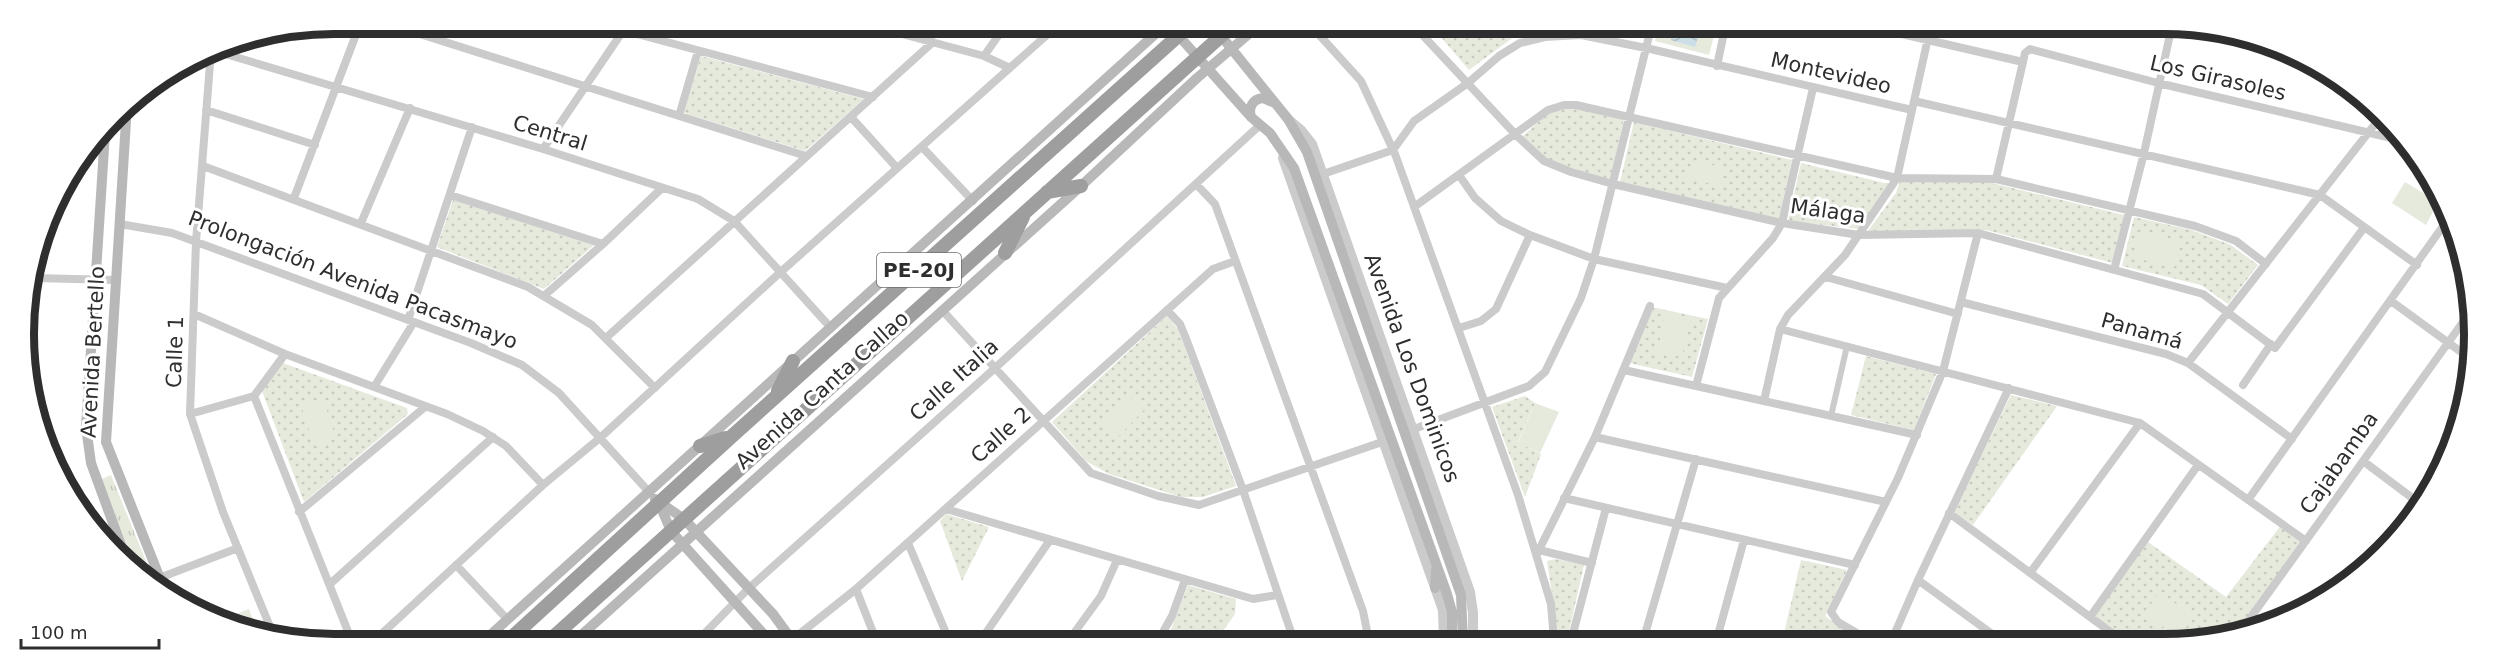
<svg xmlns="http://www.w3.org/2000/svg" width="2498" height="669" font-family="'DejaVu Sans',sans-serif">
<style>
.grass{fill:url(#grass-tufts)}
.park{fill:url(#park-dots)}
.pitch{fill:#e5eadd}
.water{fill:url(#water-waves)}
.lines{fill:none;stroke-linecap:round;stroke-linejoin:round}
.pedestrian{stroke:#cbcbcb;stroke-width:6}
.minor{stroke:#cbcbcb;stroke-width:8}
.tertiary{stroke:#cbcbcb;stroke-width:10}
.secondary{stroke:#b8b8b8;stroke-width:10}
.trunk{stroke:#9e9e9e;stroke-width:14}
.labels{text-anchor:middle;stroke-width:6;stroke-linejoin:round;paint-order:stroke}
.shield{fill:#fff;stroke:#6d6d6d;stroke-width:1.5}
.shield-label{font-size:20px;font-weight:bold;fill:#2e2e2e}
.street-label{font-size:21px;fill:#2e2e2e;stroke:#fff}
.rim{fill:none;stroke:#2e2e2e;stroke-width:8}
</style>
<defs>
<pattern id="grass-tufts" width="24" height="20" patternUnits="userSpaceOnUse" patternTransform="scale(1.5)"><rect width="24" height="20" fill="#e5eadd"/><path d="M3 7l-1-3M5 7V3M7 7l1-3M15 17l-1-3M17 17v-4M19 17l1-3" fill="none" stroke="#c5c9be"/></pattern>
<pattern id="park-dots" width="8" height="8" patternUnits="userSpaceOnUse" patternTransform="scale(1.5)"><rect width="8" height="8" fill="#e5eadd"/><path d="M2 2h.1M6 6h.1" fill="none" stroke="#c5c9be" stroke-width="1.8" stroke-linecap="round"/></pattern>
<pattern id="water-waves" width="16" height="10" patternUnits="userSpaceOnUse" patternTransform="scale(1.5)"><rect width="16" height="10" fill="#cbdee8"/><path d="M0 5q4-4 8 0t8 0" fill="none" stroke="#afbfc7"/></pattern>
</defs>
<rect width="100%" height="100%" fill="#fff"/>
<!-- grass -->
<path class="grass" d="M 111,475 L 154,581 L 133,563 L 102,479 Z"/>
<!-- park -->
<path class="park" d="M 1437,27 L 1532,28 L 1511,39 L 1469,70 L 1435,30 Z
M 701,56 L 864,99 L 805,151 L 684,113 Z
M 1564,107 L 1578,107 L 1624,119 L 1610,179 L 1583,173 L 1546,158 L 1523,136 L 1548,113 Z
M 1634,122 L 1792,160 L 1779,219 L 1620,182 Z
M 1801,163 L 1889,184 L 1859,229 L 1788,221 Z
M 1900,181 L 1988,182 L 2124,215 L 2113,263 L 1986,230 L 1867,232 L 1896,193 Z
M 453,200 L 594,245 L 544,289 L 437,247 Z
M 2134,217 L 2192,230 L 2231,245 L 2258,265 L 2228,304 L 2201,285 L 2122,266 Z
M 1652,307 L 1708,319 L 1692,377 L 1629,363 Z
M 1167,316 L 1178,329 L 1236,486 L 1203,497 L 1181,497 L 1109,474 L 1086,461 L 1052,422 Z
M 1866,356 L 1936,374 L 1914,430 L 1851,415 Z
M 283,363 L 407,408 L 408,414 L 304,502 L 262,391 Z
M 2011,395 L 2057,406 L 1973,525 L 1954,512 Z
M 1525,396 L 1535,403 L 1518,442 L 1541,454 L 1525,497 L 1492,407 Z
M 946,514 L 989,527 L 962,581 L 940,521 Z
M 2282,524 L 2306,541 L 2240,631 L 2204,642 L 2124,642 L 2090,617 L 2145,540 L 2226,597 Z
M 1556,559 L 1584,565 L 1569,631 L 1559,640 L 1547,561 Z
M 1801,560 L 1847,570 L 1825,616 L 1863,642 L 1782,642 Z
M 1188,585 L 1236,599 L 1235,614 L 1216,641 L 1167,640 Z"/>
<!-- pitch -->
<path class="pitch" d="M 1658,28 L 1716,28 L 1709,55 L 1655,41 Z
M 1692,160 L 1725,168 L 1720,186 L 1687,178 Z
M 2405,182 L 2438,202 L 2426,225 L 2392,203 Z
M 2140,231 L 2181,241 L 2175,267 L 2134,258 Z
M 1666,313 L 1691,318 L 1682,357 L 1657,352 Z
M 1127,394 L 1144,410 L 1116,439 L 1099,422 Z
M 323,398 L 336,438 L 314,445 L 301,405 Z
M 1535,403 L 1559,412 L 1540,453 L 1518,443 Z
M 2160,592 L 2194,617 L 2178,638 L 2144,613 Z
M 249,609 L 258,633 L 227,621 L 226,618 Z"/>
<!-- water -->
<path class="water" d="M 1674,30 L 1698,37 L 1695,47 L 1671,40 Z"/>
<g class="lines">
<!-- pedestrian -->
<path class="pedestrian" d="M 1831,416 L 1847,346"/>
<!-- minor -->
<path class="minor" d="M 388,24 L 806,156
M 603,25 L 873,97
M 872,26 L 984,56 L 1005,26
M 1312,27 L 1361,81 L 1395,154 L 1518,495 L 1551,604 L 1554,641
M 1415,27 L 1516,135 L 1544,161 L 1571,172 L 1613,184 L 1782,223 L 1859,235 L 1978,233 L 2203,294 L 2275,348 L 2363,229
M 1880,29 L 2023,62
M 1421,34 L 1428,27
M 212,50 L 543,149 L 698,199 L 734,221 L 831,328
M 211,51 L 196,242 L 190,414 L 223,512 L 275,639
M 984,56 L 1010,68
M 1717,66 L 1725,28
M 1914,101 L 2320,195 L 2417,265
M 206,110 L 315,145
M 679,116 L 698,51
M 851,117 L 897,168
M 922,147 L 973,201
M 543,149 L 627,25
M 203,166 L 528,287 L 592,325 L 655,388
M 1323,174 L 1393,150 L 1414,121 L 1468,83 L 1499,56 L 1520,43 L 1545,37 L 1581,35 L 1646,48 L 1912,110
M 1459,175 L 1475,198 L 1501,221 L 1530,235 L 1594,259 L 1727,288
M 1996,179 L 2023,62 L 2025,53 L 2030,49 L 2158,83 L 2400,140
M 1196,184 L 1215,204 L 1363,611 L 1369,641
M 450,195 L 603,244
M 294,198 L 360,24
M 1414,207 L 1548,110 L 1564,105 L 1576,105 L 1897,178 L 1996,179 L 2195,226 L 2236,241 L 2266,264
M 361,223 L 410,108
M 120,224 L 172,233 L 471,343 L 522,365 L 559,393 L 649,492
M 2114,270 L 2144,153 L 2171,30
M 1826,277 L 1958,314
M 34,278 L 116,280
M 545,295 L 603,244 L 662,188
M 2391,301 L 2468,357
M 1961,302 L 2166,354 L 2188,363 L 2292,439
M 942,310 L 1091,473 L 1158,496 L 1199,505 L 1385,441
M 1167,310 L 1180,324 L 1185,336 L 1243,490 L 1294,641
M 194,314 L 285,354 L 447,414 L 483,431 L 506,446 L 543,485
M 408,320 L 472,127
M 1459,328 L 1481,321 L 1496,309 L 1530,235
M 1780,329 L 2140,423 L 2306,541
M 607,337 L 933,42
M 285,354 L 254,396 L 351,639
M 2188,363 L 2379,119
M 1624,370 L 1917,435
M 2243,385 L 2271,344
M 1696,386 L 1719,298 L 1773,238 L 1782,223 L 1813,88
M 374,387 L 414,322
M 1764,401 L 1780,329 L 1788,315 L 1845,255 L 1897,178 L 1930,29
M 190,414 L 254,396
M 1414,429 L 1529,386 L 1545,372 L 1581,298 L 1594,259 L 1651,28
M 1595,437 L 1886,502
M 2363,461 L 2419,503
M 1564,498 L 1855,565
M 2248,500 L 2446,222
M 946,509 L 1253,599 L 1277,595
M 299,512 L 425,407
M 1949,513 L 2124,642
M 908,543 L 949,640
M 1539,550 L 1592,563
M 1537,554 L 1595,437 L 1650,306
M 456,565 L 508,620
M 2030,573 L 2140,423
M 159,578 L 238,548
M 1918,580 L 2003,642
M 330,584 L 493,437
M 856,589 L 876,640
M 2090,617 L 2198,465
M 2241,631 L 2468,315
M 376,639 L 543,485 L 601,437 L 774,278 L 1057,26
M 698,640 L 748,589 L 994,369 L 1260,125
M 792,640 L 856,589 L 1213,269 L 1235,261
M 981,640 L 1050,540
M 1069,640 L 1101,596 L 1117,560
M 1158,641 L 1172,616 L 1185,580
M 1571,641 L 1606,508
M 1643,641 L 1696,459
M 1716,642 L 1744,540
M 1872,642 L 1838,622 L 1831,612 L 1898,478 L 1943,371 L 1978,233
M 1891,642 L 1918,580 L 2009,388"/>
<!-- tertiary -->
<path class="tertiary" d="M 1289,120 L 1301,130 L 1312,144 L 1470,592 L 1473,613 L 1473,641
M 1283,158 L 1443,610 L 1444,641"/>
<!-- secondary -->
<path class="secondary" d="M 1167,27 L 1178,35 L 1251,117 L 1270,133 L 1294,168 L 1447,594 L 1452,612 L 1452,641
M 1214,27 L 1288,119 L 1307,152 L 1461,595 L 1463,641
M 127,105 L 106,442 L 165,591
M 1251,117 C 1248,107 1253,99 1263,98 L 1272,102
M 105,133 L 86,427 L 91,463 L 125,556
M 655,499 L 684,519 L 773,614 L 792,640
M 659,503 L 671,531 L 769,640
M 1435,588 L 1436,570
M 486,639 L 1163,27
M 576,640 L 1081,186 L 1197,78 L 1257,27"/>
<!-- trunk -->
<path class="trunk" d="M 1047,192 L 1081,186
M 1005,253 L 1023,217
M 778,391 L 793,361
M 700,446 L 726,438
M 510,639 L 731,437 L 1188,27
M 550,640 L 1231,27"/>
</g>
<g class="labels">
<!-- shield labels -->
<rect class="shield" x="877" y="253" width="84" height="34" rx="4.5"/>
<g class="shield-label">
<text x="919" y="277">PE-20J</text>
</g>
<!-- street labels -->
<g class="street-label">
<text transform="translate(1831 73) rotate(13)" y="7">Montevideo</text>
<text transform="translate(2218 78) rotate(13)" y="7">Los Girasoles</text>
<text transform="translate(550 133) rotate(17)" y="7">Central</text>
<text transform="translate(1828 211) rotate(8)" y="7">Málaga</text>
<text transform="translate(353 280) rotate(21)" y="7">Prolongación Avenida Pacasmayo</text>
<text transform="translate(2142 331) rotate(16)" y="7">Panamá</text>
<text transform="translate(93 352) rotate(-87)" y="7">Avenida Bertello</text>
<text transform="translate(175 352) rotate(-88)" y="7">Calle 1</text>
<text transform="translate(1412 368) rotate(70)" y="7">Avenida Los Dominicos</text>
<text transform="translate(954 380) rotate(-42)" y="7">Calle Italia</text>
<text transform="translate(822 390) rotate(-42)" y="7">Avenida Canta Callao</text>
<text transform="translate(1001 435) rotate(-42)" y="7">Calle 2</text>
<text transform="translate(2339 463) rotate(-55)" y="7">Cajabamba</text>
</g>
</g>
<!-- crop -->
<path d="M0 0H2498V669H0ZM334 34H2164A300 300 0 0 1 2464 334V334A300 300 0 0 1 2164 634H334A300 300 0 0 1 34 334V334A300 300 0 0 1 334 34Z" fill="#fff" fill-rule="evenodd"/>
<path class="rim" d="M334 34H2164A300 300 0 0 1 2464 334V334A300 300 0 0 1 2164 634H334A300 300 0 0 1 34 334V334A300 300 0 0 1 334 34Z"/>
<!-- scale -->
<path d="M21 639v9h138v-9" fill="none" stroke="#2e2e2e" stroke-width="3"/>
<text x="30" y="639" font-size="18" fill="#2e2e2e" stroke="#ffffff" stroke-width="4.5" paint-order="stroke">100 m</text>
</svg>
